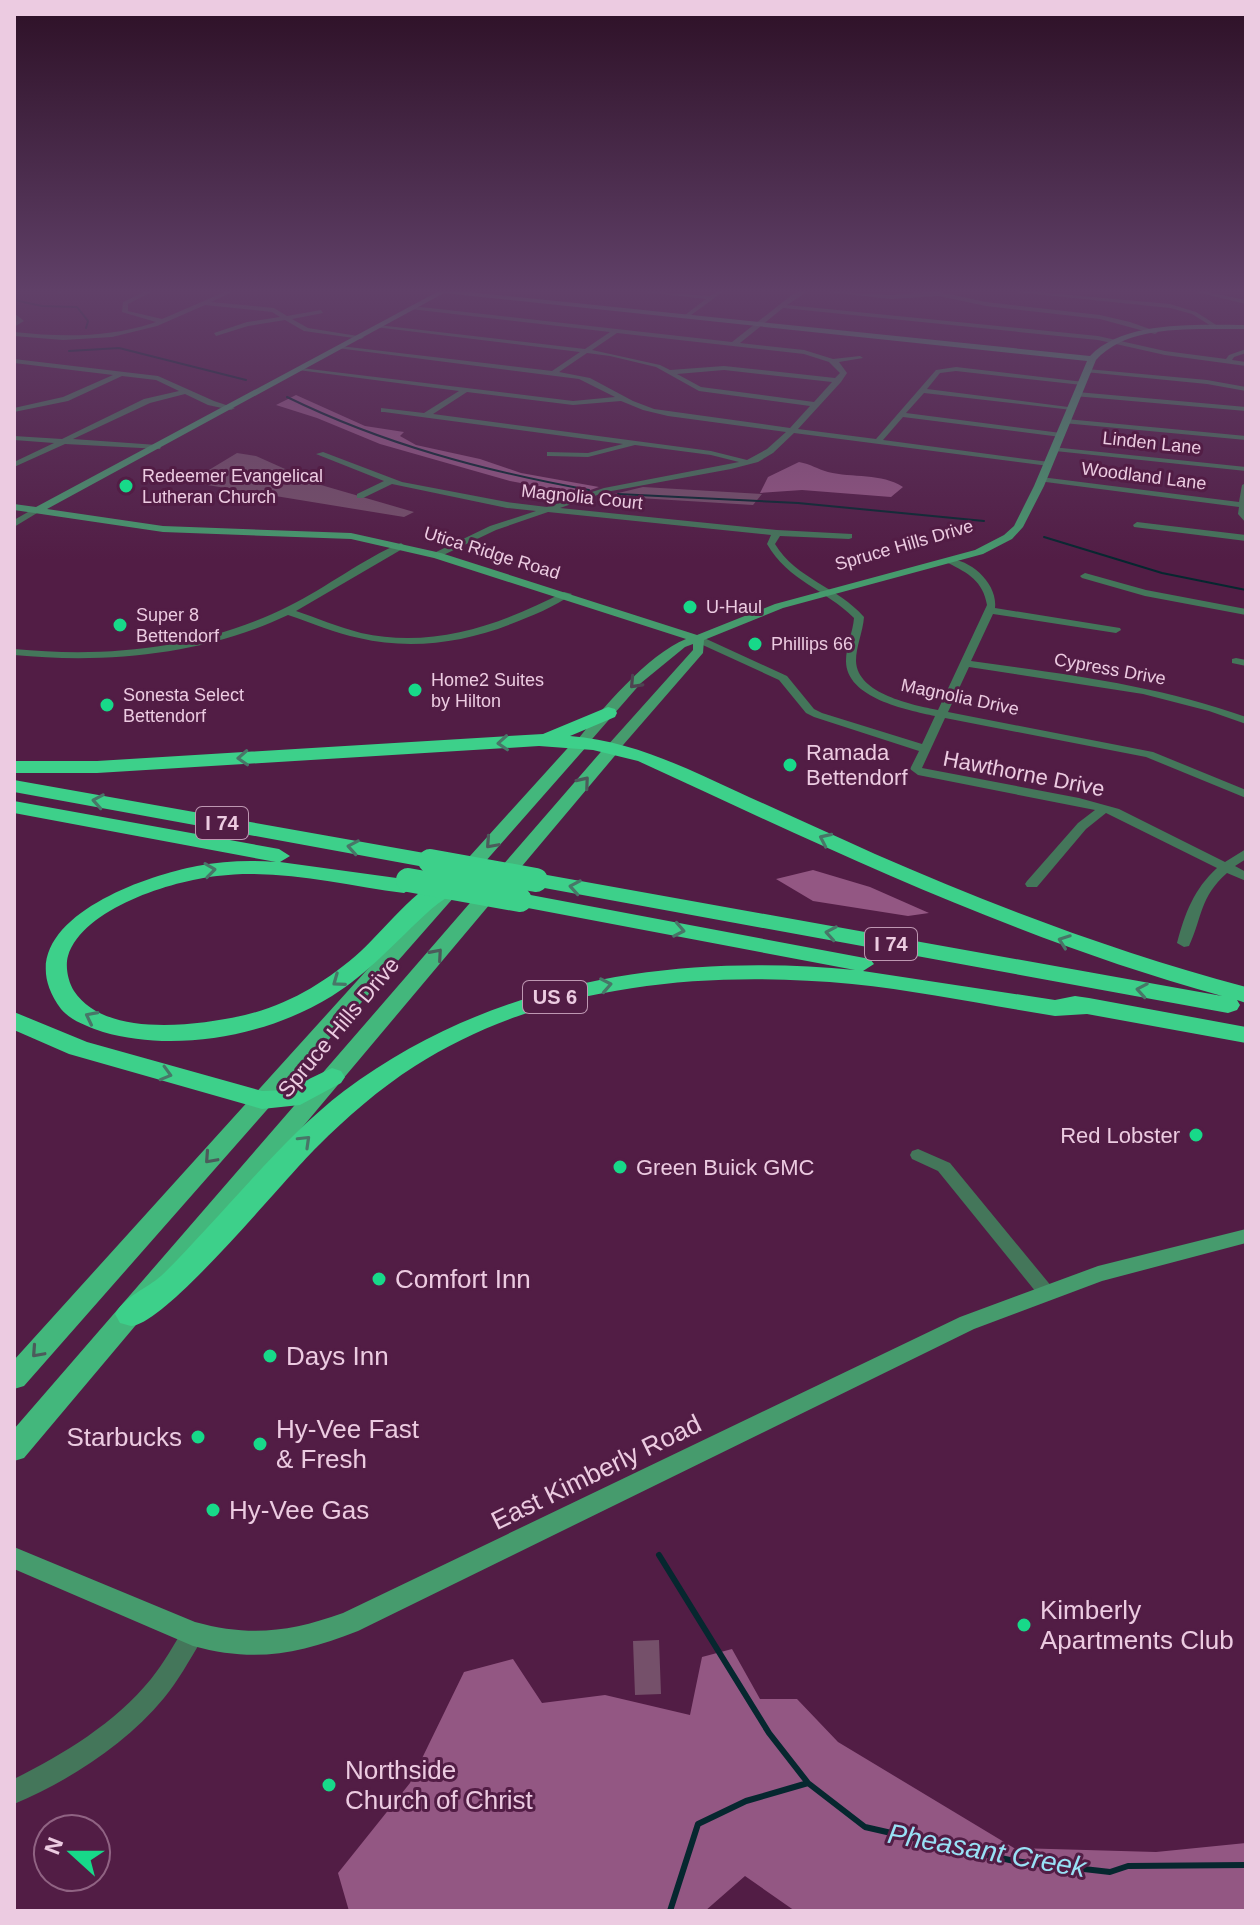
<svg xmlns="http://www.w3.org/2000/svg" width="1260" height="1925" font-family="Arial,sans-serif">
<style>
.green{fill:#75506a}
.forest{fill:#935783}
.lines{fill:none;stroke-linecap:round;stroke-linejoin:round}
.stream-far1{stroke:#06272f;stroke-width:2}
.stream{stroke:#06272f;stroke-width:6}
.street{fill:#44765a;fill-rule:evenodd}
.secondary{fill:#469b6d;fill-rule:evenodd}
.primary{fill:#43b77c;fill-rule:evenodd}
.highway{fill:#3dd08a;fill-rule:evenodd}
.highway-bridge{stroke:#3dd08a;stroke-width:24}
.oneway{stroke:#4e4351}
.oneway2{stroke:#487668}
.oneway3{stroke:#4c5b5b}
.poi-dot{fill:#17d989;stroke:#521d45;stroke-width:3}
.labels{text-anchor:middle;stroke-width:6;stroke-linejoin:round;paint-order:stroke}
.far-street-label{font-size:18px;fill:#eccbe1;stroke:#521d45}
.far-poi-label{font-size:18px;fill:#eccbe1;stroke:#521d45;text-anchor:start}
.shield{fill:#521d45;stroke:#be97b2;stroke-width:2}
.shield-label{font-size:20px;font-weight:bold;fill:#eccbe1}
.poi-label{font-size:22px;fill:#eccbe1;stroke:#521d45;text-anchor:start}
.street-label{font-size:22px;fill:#eccbe1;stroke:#521d45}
.near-poi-label{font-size:26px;fill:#eccbe1;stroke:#521d45;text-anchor:start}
.near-street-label{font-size:26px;fill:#eccbe1;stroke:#521d45}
.near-water-label{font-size:28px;font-style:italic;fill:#98e1f5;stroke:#521d45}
</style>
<rect width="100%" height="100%" fill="#521d45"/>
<!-- green -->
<path class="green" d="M 237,453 L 256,456 L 321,485 L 414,512 L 404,517 L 189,482 Z
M 643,487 L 762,494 L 753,505 L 606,496 Z
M 659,1640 L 661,1694 L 635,1695 L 633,1641 Z"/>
<!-- forest -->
<path class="forest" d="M 296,395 L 365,426 L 404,432 L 400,436 L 416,445 L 480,459 L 521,473 L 599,487 L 579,494 L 510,481 L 380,444 L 317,418 L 276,405 Z
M 799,462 C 811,464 817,469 828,472 C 852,478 882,473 903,487 L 891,497 L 802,490 L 760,493 L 768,477 Z
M 813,870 L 870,887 L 929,913 L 908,916 L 813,901 L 776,879 Z
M 732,1649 L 760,1699 L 797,1699 L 838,1742 L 1014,1848 L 1156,1852 L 1246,1843 L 1246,1911 L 795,1911 L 745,1876 L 705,1911 L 349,1911 L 338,1873 L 410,1783 L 464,1672 L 513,1659 L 542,1703 L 605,1695 L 690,1715 L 702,1657 Z"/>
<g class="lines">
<!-- stream-far1 -->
<path class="stream-far1" d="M 14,300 L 42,306 L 77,307 L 88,321 L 86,328
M 69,351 L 119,348 L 246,380
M 287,397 C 383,444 484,471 589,490
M 618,494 L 798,503 L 984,521
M 1044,537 L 1162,573 L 1246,590"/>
<!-- stream -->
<path class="stream" d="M 659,1555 L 769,1733 L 808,1783
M 670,1911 L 698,1824 L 746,1801 L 808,1783 L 865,1827 L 1014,1861 L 1110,1872 L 1128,1866 L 1246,1865"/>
<!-- street -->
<path class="street" d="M 56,291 L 62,291 L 62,292 L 59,294 Z
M 146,291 L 153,291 L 128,304 L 128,311 L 162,319 L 227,291 L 234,291 L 211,302 L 274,308 L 287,316 L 321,310 L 323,313 L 292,319 L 308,328 L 364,337 L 361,339 L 304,331 L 285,320 L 248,326 L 216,336 L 214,333 L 247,322 L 280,317 L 272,312 L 205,305 L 157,326 L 112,337 L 63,340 L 14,336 L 14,332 C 61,337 107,338 153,323 L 156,322 L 122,312 L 123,302 Z
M 637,291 L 710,296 L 718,291 L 724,291 L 687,318 L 685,315 L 706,299 Z
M 801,291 L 808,291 L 787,305 L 1098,336 L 1165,351 L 1226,359 L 1229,355 L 1246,349 L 1246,353 L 1234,357 L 1232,360 L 1246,362 L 1246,366 L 1165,355 L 1098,340 L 783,308 L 740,343 L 804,350 L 833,359 L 860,356 L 863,358 L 839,362 L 847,373 L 841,382 L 798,429 L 876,439 L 936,370 L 956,367 L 1084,382 L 1082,385 L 956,371 L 940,373 L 927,389 L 1076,408 L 1072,410 L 924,393 L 906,413 L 1061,433 L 1065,435 L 1061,437 L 903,417 L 883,440 L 1049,462 L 1053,464 L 1049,466 L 794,433 L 773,453 L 758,462 L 731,469 L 606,492 L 560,508 L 777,530 L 852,534 L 852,538 L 849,539 L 780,536 L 775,544 C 796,579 838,587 864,617 C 863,632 856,646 856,661 C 857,694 913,705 938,710 L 987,605 C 983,581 968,573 948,563 L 948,559 C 971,559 998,584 995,608 L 1120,628 L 1121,630 L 1116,633 L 993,614 L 971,661 C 1065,674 1157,685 1246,717 L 1246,724 L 1209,711 L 1143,694 L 969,667 L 948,712 L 1153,752 L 1246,790 L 1246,798 L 1146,757 L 945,718 L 922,768 L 1079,798 L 1119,809 L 1225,862 L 1246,849 L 1246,859 L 1235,866 L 1246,872 L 1246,881 L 1227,873 C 1199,898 1203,916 1189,946 L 1184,947 L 1177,943 C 1185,913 1194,889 1217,868 L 1106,813 L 1086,829 L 1037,887 L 1027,887 L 1025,884 L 1027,881 L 1078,823 L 1095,810 L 918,775 L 910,769 L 919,751 L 814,717 L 806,713 L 779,680 L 694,641 L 694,637 L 702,637 L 787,676 L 814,709 L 822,713 L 922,744 L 935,716 C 907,710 846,698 846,661 C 846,646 853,632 854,618 C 825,589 788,581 767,544 L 771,535 L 548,512 L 496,530 L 437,558 L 432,555 L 434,553 L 490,526 L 536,511 L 507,508 L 392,484 L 363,498 L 357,498 L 357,494 L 384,481 L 316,454 L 323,452 L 402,482 L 507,502 L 547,507 L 604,488 L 739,462 L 711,455 L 635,445 L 588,457 L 550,456 L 547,456 L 547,452 L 588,453 L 623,444 L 384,412 L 381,412 L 381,408 L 424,413 L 459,391 L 298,370 L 301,368 L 573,401 L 615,397 L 579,379 L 337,348 L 340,346 L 552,371 L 580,352 L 375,327 L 378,325 L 585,349 L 610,332 L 410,309 L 412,306 L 732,342 L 793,294 ZM 617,333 L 804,354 L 829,362 L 840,373 L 835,378 L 724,366 L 670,370 L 660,365 L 592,350 ZM 587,353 L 610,356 L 656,367 L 699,391 L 810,406 L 790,428 L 654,409 L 633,401 L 590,378 L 559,372 ZM 724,370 L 832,382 L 814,402 L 701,387 L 677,374 ZM 467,392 L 573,405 L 621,401 L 643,410 L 668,416 L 786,432 L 767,449 L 747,460 L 711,451 L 433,414 Z
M 819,291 L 891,295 L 935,291 L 986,302 L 1100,315 L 1130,322 L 1158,332 L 1155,334 L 1100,319 L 986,306 L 939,296 L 891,299 Z
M 1007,291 L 1026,291 L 1170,304 L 1196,312 L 1221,328 L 1216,329 L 1192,314 L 1170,308 Z
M 1192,291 L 1202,291 L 1246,300 L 1246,304 Z
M 14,313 L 24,321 L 14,327 L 14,322 L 17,321 L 14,318 Z
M 14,359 L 158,376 L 214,401 L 235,408 L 231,410 L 208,405 L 185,394 L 150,403 L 73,439 L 157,445 L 161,447 L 160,449 L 65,444 L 14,467 L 14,462 L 54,443 L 14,440 L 14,436 L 62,439 L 144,399 L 179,391 L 156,380 L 122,376 L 68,401 L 14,412 L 14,408 L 63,397 L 113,375 L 14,363 Z
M 1087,369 L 1207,380 L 1246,387 L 1246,391 L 1207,384 L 1085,372 Z
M 1077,392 L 1246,407 L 1246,411 L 1074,396 Z
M 1066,419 L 1246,436 L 1246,440 L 1063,423 L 1062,421 Z
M 1052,447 L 1246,467 L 1246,471 L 1055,451 L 1052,451 Z
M 1041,477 L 1239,502 L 1242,485 L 1246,483 L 1246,523 L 1238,514 L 1239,507 L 1038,481 L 1038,477 Z
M 35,508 L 42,510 L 14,527 L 14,520 Z
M 1137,522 L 1246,535 L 1246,541 L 1134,527 L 1133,525 Z
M 401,543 L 405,546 L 404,548 L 296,611 C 317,618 338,627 361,633 C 433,649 500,625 564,592 L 572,594 C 555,607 531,616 511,624 C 462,643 410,650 359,638 C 335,633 312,623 288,615 C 204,655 106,664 14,655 L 14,649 C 107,658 204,649 289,606 C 326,588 364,558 401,543 Z
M 1085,573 L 1146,590 L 1246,609 L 1246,615 L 1145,596 L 1082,578 L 1080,576 Z
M 1236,658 L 1246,660 L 1246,666 L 1232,663 L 1232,659 Z
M 918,1149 L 950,1163 L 1052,1287 L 1055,1292 L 1052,1297 L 1046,1299 L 1040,1297 L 938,1171 L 912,1159 L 910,1155 L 912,1151 Z
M 193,1624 L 201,1627 L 204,1634 L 201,1641 C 189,1661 178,1681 164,1698 C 126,1744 69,1781 14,1804 L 14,1779 C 64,1754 115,1723 151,1679 C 164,1663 174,1644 185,1627 Z"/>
<!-- secondary -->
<path class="secondary" d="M 439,291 L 459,291 L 1090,356 C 1124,320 1199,325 1246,325 L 1246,329 C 1199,330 1130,322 1096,360 L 1044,486 L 1023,527 L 1012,539 L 983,554 L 783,608 L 704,640 L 703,653 L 617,752 L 612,753 L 605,749 L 607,746 L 693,650 L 693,644 L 685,647 L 641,683 L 586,746 L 576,746 L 575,743 C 600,711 648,654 686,639 L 434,558 L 351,539 L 163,532 L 14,510 L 14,504 L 36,507 ZM 444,293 L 1087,361 L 1034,486 L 1014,526 L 1004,535 L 975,550 L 775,604 L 697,635 L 441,553 L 351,533 L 163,526 L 47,509 Z
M 1246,1229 L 1246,1243 L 1102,1281 L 974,1329 L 358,1631 C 299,1654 255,1663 193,1646 L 14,1569 L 14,1547 L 195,1622 C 250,1637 290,1632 343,1613 L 960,1317 L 1098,1266 Z"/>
<!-- primary -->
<path class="primary" d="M 581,738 L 589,743 L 587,746 L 24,1386 L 14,1389 L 14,1360 L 575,740 Z
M 612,744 L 620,749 L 618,752 L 24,1458 L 14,1461 L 14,1429 L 606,746 Z"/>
<!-- highway -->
<path class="highway" d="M 608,707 L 615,709 L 617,713 L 615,717 L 570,736 C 631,741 682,766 736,791 C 782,812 828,833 875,854 C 996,907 1118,953 1246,987 L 1246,1003 L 1237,1000 L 1240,1005 L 1237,1010 L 1228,1013 L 528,885 L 525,880 L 528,875 L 536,873 L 1222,996 C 1018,940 829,849 638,761 L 593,750 L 539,746 L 97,773 L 14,773 L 14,761 L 97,761 L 543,734 Z
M 14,780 L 430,854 L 441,861 L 430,868 L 14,792 Z
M 14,801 L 279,849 L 290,856 L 280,862 L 404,879 L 415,886 L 404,893 C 342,885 279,868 217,876 C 172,881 83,908 68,956 C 65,966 68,982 74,991 C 105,1038 197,1026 245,1015 C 288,1005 328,981 361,951 C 389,925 420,881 459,871 L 470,878 C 460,891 440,900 428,912 C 396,941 369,973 332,996 C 268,1036 176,1053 103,1032 C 89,1027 71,1021 61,1009 C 0,927 138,877 197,866 C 223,861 249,860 276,862 L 14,813 Z
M 520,893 L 870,959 L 874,964 L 863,971 L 1055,1000 L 1075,996 L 1089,998 L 1246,1027 L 1246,1043 L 1087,1014 L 1055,1016 C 987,1005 920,991 852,984 C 704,970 543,984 415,1066 C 379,1089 347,1117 317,1147 C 286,1177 166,1325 131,1326 C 130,1326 121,1323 120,1323 L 115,1314 C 125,1296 146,1289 161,1276 C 177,1261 192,1244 207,1228 C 251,1181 293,1130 344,1091 C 492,980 675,953 855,970 L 512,905 L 509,900 L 512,895 Z
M 14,1012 L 87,1042 L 262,1091 L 286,1090 L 332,1068 L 341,1071 L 345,1077 L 341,1083 L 300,1105 L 262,1109 L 69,1054 L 14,1030 Z"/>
<!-- highway-bridge -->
<path class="highway-bridge" d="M 430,861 L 536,880
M 408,880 L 520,900"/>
</g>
<!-- one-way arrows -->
<defs><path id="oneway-chevron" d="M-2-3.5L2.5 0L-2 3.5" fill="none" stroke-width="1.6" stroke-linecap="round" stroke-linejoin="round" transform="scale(2)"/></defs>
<use class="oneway" href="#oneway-chevron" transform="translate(635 683) rotate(133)"/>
<g class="oneway2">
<use href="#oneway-chevron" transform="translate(503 743) rotate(176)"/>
<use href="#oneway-chevron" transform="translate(243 758) rotate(177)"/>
<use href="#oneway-chevron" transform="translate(98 801) rotate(-170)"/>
<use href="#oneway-chevron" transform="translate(825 839) rotate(-155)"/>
<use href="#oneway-chevron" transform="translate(353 847) rotate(-170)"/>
<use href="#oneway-chevron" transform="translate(210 870) rotate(-8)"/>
<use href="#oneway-chevron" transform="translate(575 887) rotate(-170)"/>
<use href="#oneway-chevron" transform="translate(679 930) rotate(11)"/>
<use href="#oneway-chevron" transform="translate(831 933) rotate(-170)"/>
<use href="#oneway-chevron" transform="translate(1064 941) rotate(-160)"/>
<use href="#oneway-chevron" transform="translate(338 981) rotate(144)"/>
<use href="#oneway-chevron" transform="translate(606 985) rotate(-11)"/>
<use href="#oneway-chevron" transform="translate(1142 990) rotate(-170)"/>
<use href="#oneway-chevron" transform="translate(91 1017) rotate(-153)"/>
<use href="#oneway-chevron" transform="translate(166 1074) rotate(16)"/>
<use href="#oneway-chevron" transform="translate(305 1141) rotate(-44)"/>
</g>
<g class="oneway3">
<use href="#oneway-chevron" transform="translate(584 782) rotate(-50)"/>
<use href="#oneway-chevron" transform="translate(491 843) rotate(132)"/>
<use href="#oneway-chevron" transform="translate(437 954) rotate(-49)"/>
<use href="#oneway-chevron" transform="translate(210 1158) rotate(132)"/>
<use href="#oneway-chevron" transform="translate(37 1352) rotate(132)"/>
</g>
<!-- sky -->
<linearGradient id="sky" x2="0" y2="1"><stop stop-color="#2d1026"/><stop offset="0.52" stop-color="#604068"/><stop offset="1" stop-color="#604068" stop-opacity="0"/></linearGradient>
<rect width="1260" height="560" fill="url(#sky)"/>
<!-- markers -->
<g class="poi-dot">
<circle cx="126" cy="486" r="8"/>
<circle cx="690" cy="607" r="8"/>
<circle cx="120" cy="625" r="8"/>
<circle cx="755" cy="644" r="8"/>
<circle cx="415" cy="690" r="8"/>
<circle cx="107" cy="705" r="8"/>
<circle cx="790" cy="765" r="8"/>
<circle cx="1196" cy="1135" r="8"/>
<circle cx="620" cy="1167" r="8"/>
<circle cx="379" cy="1279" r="8"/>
<circle cx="270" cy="1356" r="8"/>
<circle cx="198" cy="1437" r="8"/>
<circle cx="260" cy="1444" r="8"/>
<circle cx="213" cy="1510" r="8"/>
<circle cx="1024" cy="1625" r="8"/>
<circle cx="329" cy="1785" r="8"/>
</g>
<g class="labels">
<!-- far-street labels -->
<g class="far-street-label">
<text transform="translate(1152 443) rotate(6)" y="6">Linden Lane</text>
<text transform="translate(1144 476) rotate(7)" y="6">Woodland Lane</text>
<text transform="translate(582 497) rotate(6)" y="6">Magnolia Court</text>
<text transform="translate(904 545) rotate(-16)" y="6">Spruce Hills Drive</text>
<text transform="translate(492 553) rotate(17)" y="6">Utica Ridge Road</text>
<text transform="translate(1110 669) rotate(10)" y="6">Cypress Drive</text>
<text transform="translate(960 697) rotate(12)" y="6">Magnolia Drive</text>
</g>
<!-- far-poi labels -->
<g class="far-poi-label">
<text x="142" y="482">Redeemer Evangelical<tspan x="142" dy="21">Lutheran Church</tspan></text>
<text x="706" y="613">U-Haul</text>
<text x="136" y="621">Super 8<tspan x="136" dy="21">Bettendorf</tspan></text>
<text x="771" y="650">Phillips 66</text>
<text x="431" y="686">Home2 Suites<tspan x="431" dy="21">by Hilton</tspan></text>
<text x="123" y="701">Sonesta Select<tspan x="123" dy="21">Bettendorf</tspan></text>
</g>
<!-- shield labels -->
<g class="shield">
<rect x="196" y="807" width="52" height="32" rx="6"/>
<rect x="865" y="928" width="52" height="32" rx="6"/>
<rect x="523" y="981" width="64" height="32" rx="6"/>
</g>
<g class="shield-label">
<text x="222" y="830">I 74</text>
<text x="891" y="951">I 74</text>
<text x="555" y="1004">US 6</text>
</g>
<!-- poi labels -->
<g class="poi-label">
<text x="806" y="760">Ramada<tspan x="806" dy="25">Bettendorf</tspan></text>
<text x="1180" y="1143" text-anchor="end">Red Lobster</text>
<text x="636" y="1175">Green Buick GMC</text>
</g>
<!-- street labels -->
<g class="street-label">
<text transform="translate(1024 773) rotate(11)" y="8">Hawthorne Drive</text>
<text transform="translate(338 1027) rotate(-50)" y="8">Spruce Hills Drive</text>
</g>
<!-- near-poi labels -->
<g class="near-poi-label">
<text x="395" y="1288">Comfort Inn</text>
<text x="286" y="1365">Days Inn</text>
<text x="276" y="1438">Hy-Vee Fast<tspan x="276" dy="30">&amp; Fresh</tspan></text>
<text x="182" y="1446" text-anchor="end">Starbucks</text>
<text x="229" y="1519">Hy-Vee Gas</text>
<text x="1040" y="1619">Kimberly<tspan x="1040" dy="30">Apartments Club</tspan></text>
<text x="345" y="1779">Northside<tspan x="345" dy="30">Church of Christ</tspan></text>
</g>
<!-- near-street labels -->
<g class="near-street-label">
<text transform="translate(596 1472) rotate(-26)" y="9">East Kimberly Road</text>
</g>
<!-- near-water labels -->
<g class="near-water-label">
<text transform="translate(987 1850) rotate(10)" y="10">Pheasant Creek</text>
</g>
</g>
<!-- border -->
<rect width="1260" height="1925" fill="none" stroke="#eccbe1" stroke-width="32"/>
<!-- north arrow -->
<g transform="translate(72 1853) rotate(291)"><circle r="38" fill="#521d45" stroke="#906383" stroke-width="2"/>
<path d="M0-6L14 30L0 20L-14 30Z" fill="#17d989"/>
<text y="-12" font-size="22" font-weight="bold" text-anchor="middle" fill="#eccbe1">N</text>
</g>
</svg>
